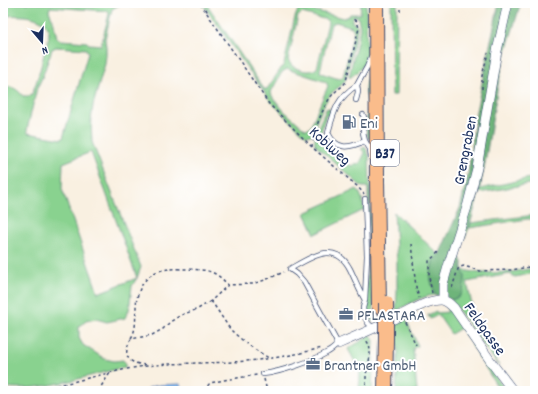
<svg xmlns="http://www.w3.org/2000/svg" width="538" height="394" font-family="Dekko,sans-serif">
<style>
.green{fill:#89d28f;stroke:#528076;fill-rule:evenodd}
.forest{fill:#6eb47a;stroke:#44726c}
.water{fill:#82baf2;stroke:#4e74a8}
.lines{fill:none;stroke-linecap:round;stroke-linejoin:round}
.service-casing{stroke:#3c4c72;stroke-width:6}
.minor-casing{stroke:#3c4c72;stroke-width:10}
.primary-casing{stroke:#3c4c72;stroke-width:16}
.path{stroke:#3c4c72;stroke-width:1.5;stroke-dasharray:3 3;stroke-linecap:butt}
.service{stroke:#fff;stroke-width:4.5}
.minor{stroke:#fff;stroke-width:9}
.primary{stroke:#fabc8b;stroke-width:14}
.primary-bridge-casing{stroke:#3c4c72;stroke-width:16;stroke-linecap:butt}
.primary-bridge{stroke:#fabc8b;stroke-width:14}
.labels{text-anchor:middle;stroke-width:4;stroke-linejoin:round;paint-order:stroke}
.shield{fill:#fff;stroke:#5f6d8e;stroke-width:1}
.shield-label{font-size:15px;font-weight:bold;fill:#1b2f5e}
.service-label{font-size:16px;fill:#4e5e75;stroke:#fff;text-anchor:start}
.street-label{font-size:16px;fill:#1b2f5e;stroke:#fff}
</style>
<rect width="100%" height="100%" fill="#fff"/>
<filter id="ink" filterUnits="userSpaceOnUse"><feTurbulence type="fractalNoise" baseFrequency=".025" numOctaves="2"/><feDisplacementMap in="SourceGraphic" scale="8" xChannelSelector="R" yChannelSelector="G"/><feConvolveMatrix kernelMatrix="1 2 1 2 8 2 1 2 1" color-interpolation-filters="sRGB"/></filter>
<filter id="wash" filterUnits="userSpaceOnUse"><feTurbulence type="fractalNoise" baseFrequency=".012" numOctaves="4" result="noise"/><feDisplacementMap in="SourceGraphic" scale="16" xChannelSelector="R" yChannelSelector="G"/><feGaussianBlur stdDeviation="0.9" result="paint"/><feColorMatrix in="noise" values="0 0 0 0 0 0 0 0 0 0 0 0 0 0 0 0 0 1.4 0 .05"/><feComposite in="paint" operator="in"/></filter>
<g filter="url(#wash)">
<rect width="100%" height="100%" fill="#f9f0e1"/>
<!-- green -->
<path class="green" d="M 3,3 L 114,4 L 123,3 L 112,9 L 105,39 L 106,47 L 106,55 L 105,64 L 93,105 L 91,122 L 92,142 L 141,267 L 137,278 L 132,286 L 129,310 L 125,318 L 107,322 L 96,319 L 86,321 L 79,327 L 79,338 L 83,345 L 105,359 L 114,361 L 123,360 L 126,363 L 125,367 C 86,376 43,392 3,387 L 3,87 C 13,86 17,89 23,96 L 29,96 L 32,94 C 37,81 41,68 44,54 C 46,48 49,40 49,33 C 48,14 16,15 3,16 ZM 50,7 L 108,11 L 109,14 L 101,45 L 89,44 L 87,42 L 61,40 L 57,38 L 53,20 L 49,11 ZM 56,47 L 86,49 L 88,53 L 63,138 L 61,139 L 28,133 L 27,130 L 37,88 L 42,78 L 52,49 ZM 91,152 L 137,278 L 98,293 L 62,189 L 63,163 Z
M 202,3 L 206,3 L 264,89 L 267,89 L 284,64 L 295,17 L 301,3 L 307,3 L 306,6 L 308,9 L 344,18 L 349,16 L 350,14 L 360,14 L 361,3 L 366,3 L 367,57 C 365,66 358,71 351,77 L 350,78 L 349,77 L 360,28 L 358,17 C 356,16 354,16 352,17 L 352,22 L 357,25 L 357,29 L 345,81 C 342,86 335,89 331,94 C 322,105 317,122 311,135 L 306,136 L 271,102 ZM 302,13 L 327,20 L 328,23 L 317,68 C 310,74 299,70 292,66 L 288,60 L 298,16 ZM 336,22 L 352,27 L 354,31 L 343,77 L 339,79 L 321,73 L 320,71 L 331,24 ZM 287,69 L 326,82 L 328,86 L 310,128 L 305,129 L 284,111 L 272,96 L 271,92 L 282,72 Z
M 391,3 L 397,3 L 396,95 L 392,95 Z
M 370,71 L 371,139 L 368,138 C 364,125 369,117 368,106 C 368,100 366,95 365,90 C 365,84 367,76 370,71 Z
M 328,108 L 330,109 L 329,116 L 326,115 L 320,136 L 323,143 L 351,166 L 360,163 L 365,153 L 361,149 L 365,147 L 369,155 L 374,322 C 368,319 366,314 365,308 L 369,256 L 368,189 L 367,187 L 362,187 L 315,145 C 313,133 322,120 326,109 Z
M 535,177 L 535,183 L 479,193 L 480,189 Z
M 357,189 C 362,196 363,201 364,210 L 315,234 L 305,213 Z
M 394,212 L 439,255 L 433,262 L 430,277 L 435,295 C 421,296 408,305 396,311 L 397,293 L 397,263 Z
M 535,215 L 535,219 L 527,219 L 469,228 L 471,223 Z
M 535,268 L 535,273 L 515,277 L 510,274 L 467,282 L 475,319 L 488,341 L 499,366 L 451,300 L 459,297 C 462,288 468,279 462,270 L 480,273 L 511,272 Z
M 446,307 L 452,311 L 506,391 L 500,391 L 461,328 L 451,334 L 438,315 L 430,319 L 428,315 L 436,311 L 437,313 L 448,312 Z
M 405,317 L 418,346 L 413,348 L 417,391 L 396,391 L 398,353 L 396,322 Z
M 369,335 L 371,335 L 374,341 L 372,391 L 359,391 L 360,371 L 348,349 C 355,344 363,341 369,335 Z"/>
<!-- forest -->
<path class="forest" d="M 499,3 L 521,3 L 506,51 L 498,85 L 485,163 L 479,193 L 469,228 L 462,244 L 459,256 L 462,262 L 462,270 L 465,275 L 465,281 L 463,290 L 459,297 L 451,300 L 444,296 L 435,295 L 430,277 L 433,261 L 439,255 L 460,208 L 468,175 L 476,111 Z"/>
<!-- water -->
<path class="water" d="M 180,384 L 183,387 L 185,391 L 145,391 C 151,383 170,385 180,384 Z"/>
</g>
<g filter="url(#ink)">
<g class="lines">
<defs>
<path id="service" d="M 357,85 C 337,98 334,111 328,133 C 337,151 349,148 365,141
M 356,100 L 358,92 L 357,85 L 367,67 L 371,57
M 363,115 L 364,117 L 363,133 L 365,141 L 370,149 L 371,158
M 365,199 L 367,256 L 365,300 L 363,308 L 364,315 L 368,323 L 373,328
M 263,374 C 281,372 313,361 328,352 C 332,350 335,347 338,344 L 304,282 L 297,274 L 290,269 C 311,257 335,240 350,269 C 355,279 359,290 365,300"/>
<path id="minor" d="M 443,300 L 443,284 L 449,263 L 467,207 L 477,168 L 497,51 L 508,3
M 338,344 C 359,335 380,326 400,316 C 413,310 427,300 441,300 C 446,300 450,304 454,308 L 494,366 L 513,391"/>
<path id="primary" d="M 376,3 L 377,178 L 379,306
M 385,391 L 386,338"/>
</defs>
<!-- service casing -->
<use href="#service" class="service-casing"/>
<!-- minor casing -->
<use href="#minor" class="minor-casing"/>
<!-- primary casing -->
<use href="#primary" class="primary-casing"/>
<!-- path -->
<path class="path" d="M 200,3 L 269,104 L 312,147 L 358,187 L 364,194
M 204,3 L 208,14
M 400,3 L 400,11
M 482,89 L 482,76 L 488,53
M 312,147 C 313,133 324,102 335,92 C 339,88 344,86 346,81 L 359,28 L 357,21 L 354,19
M 411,244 L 416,287 L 419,298
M 452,288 L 458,269 L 460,267 L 464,266 L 480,271 L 511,270 L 535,266
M 432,293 L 429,277 L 429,261 C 433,257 437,255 439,250
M 211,301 C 218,310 224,321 231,330 C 240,339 257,352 269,358
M 405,322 L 416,345
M 131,338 C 137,329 135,318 136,308 C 136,293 143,276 159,271 C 167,268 177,269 186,269 C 206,270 214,269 228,285
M 145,365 C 142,364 136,364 133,362 C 123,357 127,346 131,339 L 152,335 L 163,329 L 170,322 L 181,315 L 198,309 L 211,301 L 228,285 L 252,284 L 265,280 L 284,272
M 264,379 L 267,391
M 3,389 C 51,394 99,371 147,366 C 188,361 230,365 272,358 C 289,356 305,352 322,348
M 98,391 L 110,373
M 205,391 L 205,389 L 210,383 L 224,380 L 257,375
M 365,391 C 366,386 366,380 366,375 C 368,363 374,350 366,340"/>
<!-- service -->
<use href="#service" class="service"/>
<!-- minor -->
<use href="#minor" class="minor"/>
<!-- primary -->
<use href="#primary" class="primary"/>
<defs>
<path id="primary-bridge" d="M 386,338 L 386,303"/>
</defs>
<!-- primary-bridge casing -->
<use href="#primary-bridge" class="primary-bridge-casing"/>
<!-- primary-bridge -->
<use href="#primary-bridge" class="primary-bridge"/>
</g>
</g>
<!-- icons -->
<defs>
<symbol id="fuel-bare" viewBox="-9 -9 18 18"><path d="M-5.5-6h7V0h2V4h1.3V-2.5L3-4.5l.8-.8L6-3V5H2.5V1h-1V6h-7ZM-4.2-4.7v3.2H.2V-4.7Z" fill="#5c6f8a" stroke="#fff" stroke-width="2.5" paint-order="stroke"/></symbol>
<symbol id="office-bare" viewBox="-9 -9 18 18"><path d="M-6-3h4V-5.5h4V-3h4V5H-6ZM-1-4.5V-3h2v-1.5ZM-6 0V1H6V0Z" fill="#5c6f8a" stroke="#fff" stroke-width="2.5" paint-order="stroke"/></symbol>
</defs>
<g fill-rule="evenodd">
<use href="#fuel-bare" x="339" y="112" width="20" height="20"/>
<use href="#office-bare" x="336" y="304" width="20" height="20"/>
<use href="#office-bare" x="303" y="354" width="20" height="20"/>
</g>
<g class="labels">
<!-- shield labels -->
<rect class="shield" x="371" y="140" width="28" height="26" rx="3"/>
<g class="shield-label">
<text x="385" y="158">B37</text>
</g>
<!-- service labels -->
<g class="service-label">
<text x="360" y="128">Eni</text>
<text x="357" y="320">PFLASTARA</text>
<text x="324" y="370">Brantner GmbH</text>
</g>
<!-- street labels -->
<g class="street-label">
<text transform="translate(331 145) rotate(42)" y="6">Koblweg</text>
<text transform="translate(464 150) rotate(-79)" y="6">Grengraben</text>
<text transform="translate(486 328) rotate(55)" y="6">Feldgasse</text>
</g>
</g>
<!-- margin -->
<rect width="538" height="394" fill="none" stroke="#fff" stroke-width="16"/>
<!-- north arrow -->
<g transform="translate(42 42) rotate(161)" stroke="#ffffff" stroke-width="3" paint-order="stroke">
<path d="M0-3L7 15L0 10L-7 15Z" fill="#1b2f5e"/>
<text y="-6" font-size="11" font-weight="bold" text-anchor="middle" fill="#1b2f5e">N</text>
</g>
</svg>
